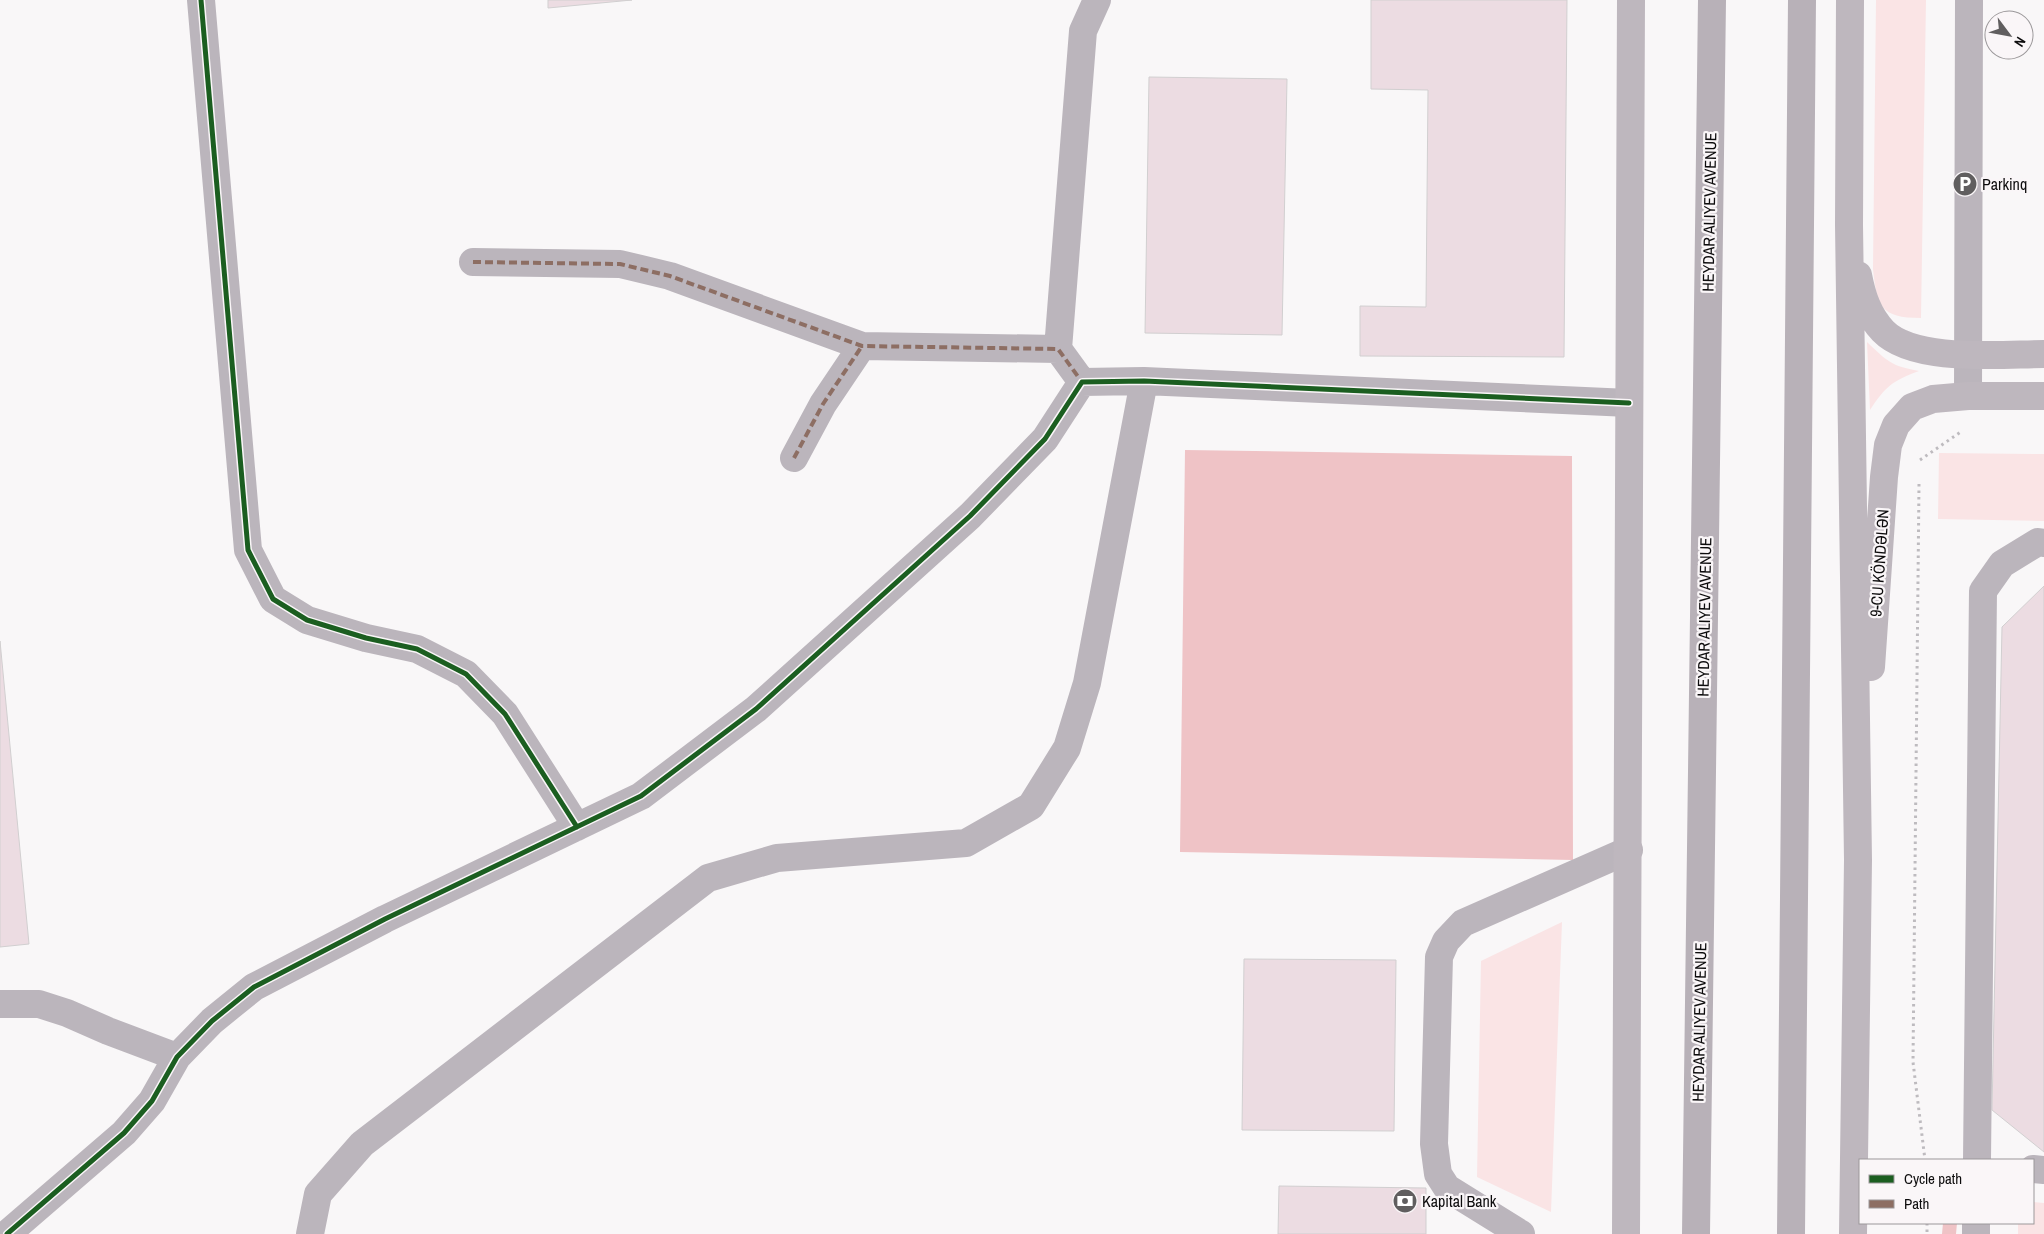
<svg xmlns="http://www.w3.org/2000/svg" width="2044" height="1234" font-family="'Archivo Narrow',sans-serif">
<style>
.green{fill:#fae4e5}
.forest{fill:#efc3c6}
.building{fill:#ecdce2;stroke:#d1cfd0}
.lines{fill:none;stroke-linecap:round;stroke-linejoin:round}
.path{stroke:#bebbbf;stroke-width:3;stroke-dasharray:2.5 4;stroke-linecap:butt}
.minor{stroke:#bbb5bc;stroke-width:28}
.major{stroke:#beb7be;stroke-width:28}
.highway{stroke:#b8b1b8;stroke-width:28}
.quiet{stroke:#8d6e63;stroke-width:4;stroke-dasharray:8 4;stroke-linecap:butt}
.cycleway-casing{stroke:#faf6f8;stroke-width:8}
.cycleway{stroke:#1b5e20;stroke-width:5}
.labels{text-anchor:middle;stroke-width:4.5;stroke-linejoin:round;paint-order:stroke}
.poi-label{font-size:16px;fill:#0d0c0d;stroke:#faf6f8;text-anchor:start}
.street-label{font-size:16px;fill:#0d0c0d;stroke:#faf6f8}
</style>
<rect width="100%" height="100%" fill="#f9f7f8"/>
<!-- green -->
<path class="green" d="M 1876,0 L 1926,0 L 1921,318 C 1880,318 1877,306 1873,269 Z
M 1867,342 C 1887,361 1891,366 1919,371 C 1892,381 1886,386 1870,410 Z
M 1939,453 L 2044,454 L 2044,521 L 1938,519 Z
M 1562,922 L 1551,1212 L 1477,1177 L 1481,961 Z
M 2033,1202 L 2044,1203 L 2044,1234 L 2018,1234 L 2018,1223 L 2033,1223 Z"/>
<!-- forest -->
<path class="forest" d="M 1185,450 L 1572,456 L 1573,860 L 1180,852 Z
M 1943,1223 L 1957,1223 L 1956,1234 L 1942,1234 Z"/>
<!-- building -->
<path class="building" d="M 548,0 L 632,0 L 548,8 Z
M 1371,0 L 1567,0 L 1564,357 L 1360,356 L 1360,306 L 1426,307 L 1428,90 L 1371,89 Z
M 1149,77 L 1287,79 L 1282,335 L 1145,333 Z
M 2044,586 L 2044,1152 L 1992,1110 L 2002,627 Z
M 0,641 L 29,944 L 0,947 Z
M 1244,959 L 1396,960 L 1394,1131 L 1242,1130 Z
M 1279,1186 L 1426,1188 L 1426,1234 L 1278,1234 Z"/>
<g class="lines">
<!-- path -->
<path class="path" d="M 1920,460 L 1962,431
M 1919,484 L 1913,1062 L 1925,1160
M 1927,1223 L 1927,1234"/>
<!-- minor -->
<path class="minor" d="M 201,0 L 248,550 L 273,599 L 307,620 L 366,638 L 417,649 L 466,674 L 505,714 L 577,827
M 473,262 L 620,264 L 670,276 L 862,346 L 1058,349 L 1082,382
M 1058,349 L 1083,31 L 1097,0
M 1968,396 L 1969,0
M 794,458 L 823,404 L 862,346
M 0,1004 L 39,1004 L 67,1013 L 108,1031 L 177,1057
M 1977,1160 L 1983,591 L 2002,564 L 2038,542 L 2044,543
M 2033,1169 L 2044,1170
M 7,1234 L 124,1133 L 152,1101 L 177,1057 L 212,1021 L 254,987 L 385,919 L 641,796 L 756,709 L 970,516 L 1045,439 L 1082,382 L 1144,381 L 1629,403
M 310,1234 L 318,1194 L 362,1144 L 708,878 L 777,858 L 966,843 L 1031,806 L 1067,748 L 1087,683 L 1144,381
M 1521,1234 L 1447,1188 L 1438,1174 L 1434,1144 L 1439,957 L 1446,941 L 1463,923 L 1629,850
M 1976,1234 L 1976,1223"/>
<!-- major -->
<path class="major" d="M 1850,0 L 1849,225 L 1858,860 L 1853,1234
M 1858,275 C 1862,296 1868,315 1883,331 C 1914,363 2002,354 2044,354
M 1871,667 L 1884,477 L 1888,445 L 1896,425 L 1912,407 L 1933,399 L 1968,396 L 2044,396
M 1626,1234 L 1631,0"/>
<!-- highway -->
<path class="highway" d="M 1696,1234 L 1712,0
M 1791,1234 L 1802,0"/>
<!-- quiet -->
<path class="quiet" d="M 473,262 L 620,264 L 670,276 L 862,346 L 1058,349 L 1082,382
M 794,458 L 823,404 L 862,346"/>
<defs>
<path id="cycleway" d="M 201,0 L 248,550 L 273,599 L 307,620 L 366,638 L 417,649 L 466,674 L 505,714 L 577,827
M 7,1234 L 124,1133 L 152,1101 L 177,1057 L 212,1021 L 254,987 L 385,919 L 641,796 L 756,709 L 970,516 L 1045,439 L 1082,382 L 1144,381 L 1629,403"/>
</defs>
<!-- cycleway casing -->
<use href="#cycleway" class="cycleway-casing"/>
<!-- cycleway -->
<use href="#cycleway" class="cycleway"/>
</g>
<!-- icons -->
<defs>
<symbol id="parking-disc" viewBox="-11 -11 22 22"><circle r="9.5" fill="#605e5f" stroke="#faf6f8"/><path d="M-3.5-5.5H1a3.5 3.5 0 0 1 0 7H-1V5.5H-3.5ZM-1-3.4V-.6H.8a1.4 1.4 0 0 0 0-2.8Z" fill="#fff"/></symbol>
<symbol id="bank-disc" viewBox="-11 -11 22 22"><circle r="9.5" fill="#605e5f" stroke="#faf6f8"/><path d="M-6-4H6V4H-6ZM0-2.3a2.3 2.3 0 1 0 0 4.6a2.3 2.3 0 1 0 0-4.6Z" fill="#fff"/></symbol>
</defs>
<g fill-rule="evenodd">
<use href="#parking-disc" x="1951" y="170" width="28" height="28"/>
<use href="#bank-disc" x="1391" y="1187" width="28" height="28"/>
</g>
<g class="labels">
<!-- poi labels -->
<g class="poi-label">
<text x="1982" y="190">Parkinq</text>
<text x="1422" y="1207">Kapital Bank</text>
</g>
<!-- street labels -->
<g class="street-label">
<text transform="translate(1709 212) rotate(-89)" y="6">HEYDAR ALIYEV AVENUE</text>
<text transform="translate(1879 563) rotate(-86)" y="6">9-CU KÖNDƏLƏN</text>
<text transform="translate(1704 617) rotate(-89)" y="6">HEYDAR ALIYEV AVENUE</text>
<text transform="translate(1699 1022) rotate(-89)" y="6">HEYDAR ALIYEV AVENUE</text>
</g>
</g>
<!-- legend -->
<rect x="1859" y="1159" width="175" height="65" fill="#faf6f8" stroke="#9b989a"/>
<rect x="1869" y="1175" width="25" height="8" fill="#1b5e20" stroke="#9b989a"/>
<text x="1904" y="1184" font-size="15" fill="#0d0c0d">Cycle path</text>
<rect x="1869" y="1200" width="25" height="8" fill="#8d6e63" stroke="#9b989a"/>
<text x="1904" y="1209" font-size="15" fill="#0d0c0d">Path</text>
<!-- north arrow -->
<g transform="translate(2009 35) rotate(122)"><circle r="24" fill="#faf6f8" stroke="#9b989a"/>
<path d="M0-4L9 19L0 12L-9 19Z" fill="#605e5f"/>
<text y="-8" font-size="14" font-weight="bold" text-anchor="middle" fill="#0d0c0d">N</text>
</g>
</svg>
